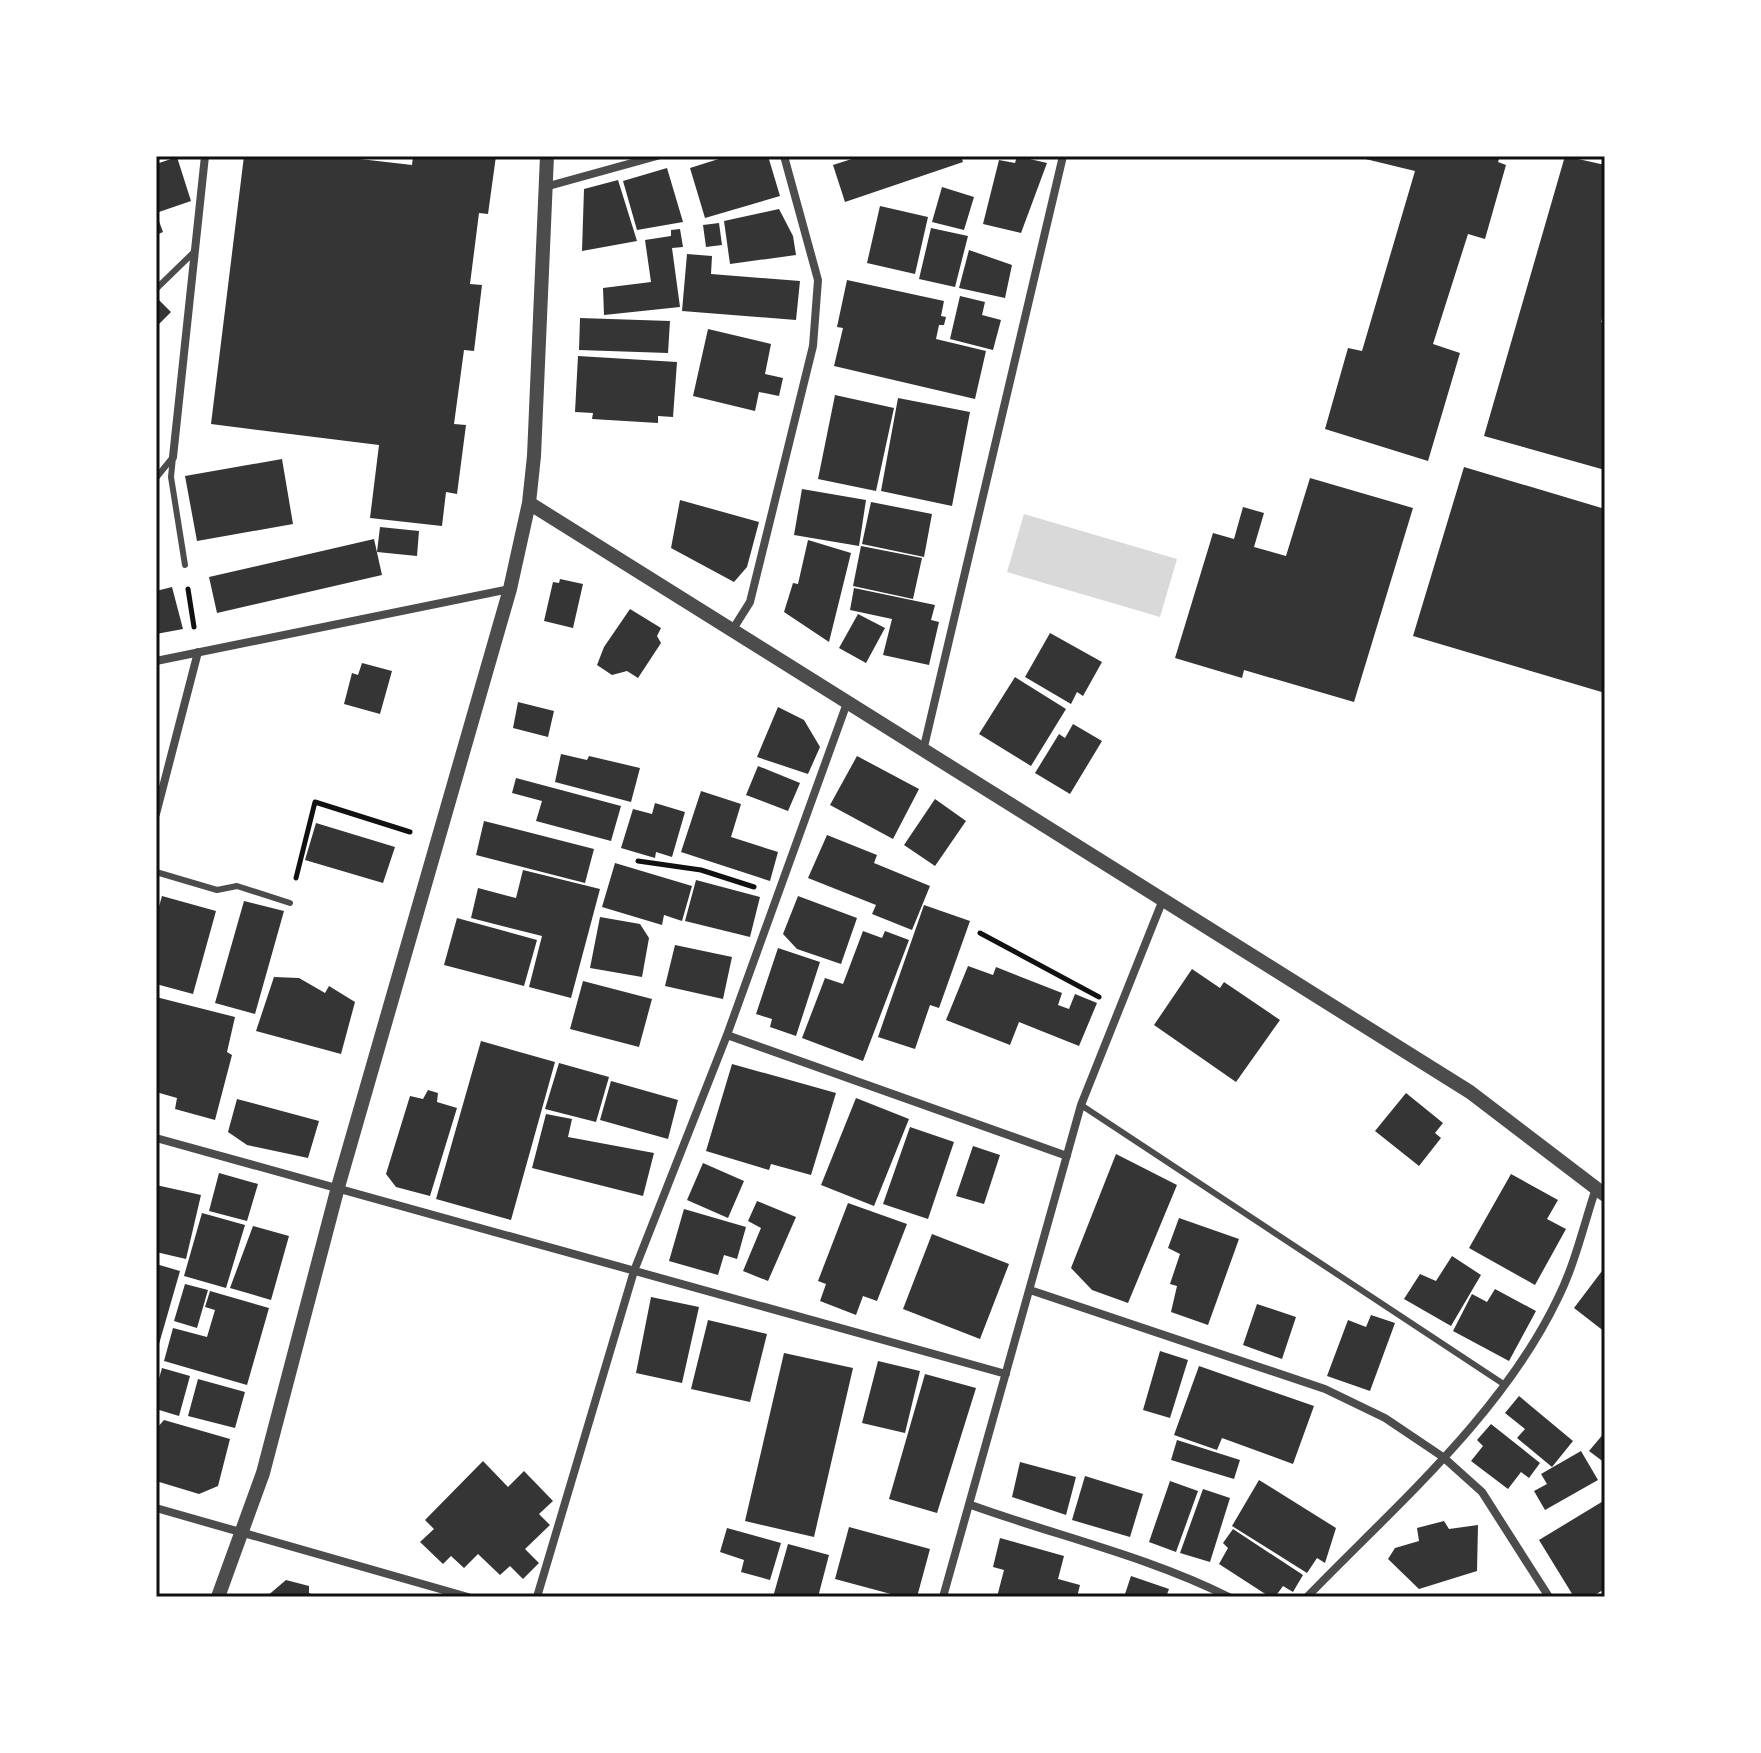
<svg xmlns="http://www.w3.org/2000/svg" width="1761" height="1753" font-family="'Source Sans 3',sans-serif">
<style>
.water{fill:#d9d9d9}
.building{fill:#353535}
.lines{fill:none;stroke-linecap:round;stroke-linejoin:round}
.path{stroke:#111;stroke-width:5}
.service{stroke:#4c4c4c;stroke-width:6}
.minor{stroke:#4c4c4c;stroke-width:8}
.tertiary{stroke:#4c4c4c;stroke-width:14}
.neatline{fill:none;stroke:#111;stroke-width:3}
</style>
<rect width="100%" height="100%" fill="#fff"/>
<!-- water -->
<path class="water" d="M 1024,514 L 1177,559 L 1160,617 L 1007,572 Z"/>
<!-- building -->
<path class="building" d="M 244,156 L 334,156 L 412,165 L 413,156 L 496,156 L 488,214 L 479,213 L 470,284 L 482,285 L 474,351 L 464,350 L 454,424 L 466,425 L 457,494 L 446,492 L 442,526 L 370,518 L 379,445 L 211,424 Z
M 728,156 L 768,156 L 780,196 L 705,218 L 690,168 Z
M 861,156 L 961,156 L 963,162 L 845,202 L 833,165 Z
M 1017,156 L 1047,163 L 1021,233 L 983,224 L 999,160 L 1015,163 Z
M 1353,156 L 1500,156 L 1498,162 L 1506,165 L 1485,239 L 1468,234 L 1433,344 L 1460,353 L 1428,461 L 1325,429 L 1348,348 L 1362,351 L 1415,171 Z
M 1565,156 L 1605,165 L 1605,309 L 1601,322 L 1605,323 L 1605,470 L 1484,436 Z
M 177,157 L 191,201 L 156,213 L 163,232 L 156,235 L 156,164 Z
M 667,168 L 683,222 L 637,230 L 623,181 Z
M 618,180 L 637,241 L 582,251 L 584,189 Z
M 942,187 L 974,197 L 964,230 L 932,222 Z
M 880,206 L 928,217 L 915,274 L 867,263 Z
M 779,209 L 793,236 L 796,255 L 730,264 L 724,221 Z
M 719,223 L 722,245 L 706,247 L 703,225 Z
M 931,228 L 968,236 L 955,287 L 919,279 Z
M 680,229 L 683,247 L 672,248 L 680,307 L 604,315 L 603,288 L 651,282 L 645,240 L 671,236 L 671,230 Z
M 969,250 L 1012,265 L 1005,298 L 959,288 Z
M 687,254 L 712,256 L 711,274 L 800,281 L 796,320 L 682,311 Z
M 847,280 L 944,301 L 941,316 L 946,317 L 944,325 L 939,325 L 936,339 L 986,351 L 975,399 L 834,366 L 843,328 L 837,327 Z
M 960,296 L 985,302 L 982,315 L 1001,320 L 993,350 L 950,339 Z
M 156,297 L 171,312 L 156,327 Z
M 580,318 L 670,321 L 668,353 L 579,350 Z
M 708,329 L 771,344 L 765,374 L 783,378 L 779,396 L 759,392 L 755,411 L 693,396 Z
M 578,356 L 677,362 L 673,417 L 658,416 L 658,423 L 592,419 L 593,413 L 575,412 Z
M 835,395 L 894,408 L 876,491 L 818,479 Z
M 898,398 L 970,412 L 952,506 L 881,491 Z
M 282,459 L 293,524 L 197,541 L 185,476 Z
M 1464,467 L 1605,509 L 1605,693 L 1413,636 Z
M 1310,478 L 1413,508 L 1354,702 L 1244,670 L 1242,678 L 1175,658 L 1213,533 L 1234,539 L 1243,507 L 1264,513 L 1254,547 L 1286,556 Z
M 802,489 L 866,500 L 859,546 L 794,535 Z
M 680,500 L 759,522 L 747,567 L 734,582 L 671,548 Z
M 871,502 L 932,514 L 924,557 L 862,544 Z
M 380,527 L 419,531 L 417,556 L 377,552 Z
M 374,539 L 382,575 L 217,613 L 209,577 Z
M 808,540 L 851,553 L 829,642 L 784,612 L 793,583 L 798,584 Z
M 861,546 L 922,558 L 913,599 L 853,586 Z
M 560,579 L 583,584 L 573,628 L 544,621 L 553,582 L 559,583 Z
M 172,587 L 183,629 L 156,634 L 156,591 Z
M 854,588 L 935,605 L 931,620 L 939,622 L 929,665 L 883,655 L 892,619 L 850,610 Z
M 630,609 L 661,628 L 657,636 L 661,643 L 638,678 L 627,671 L 612,675 L 597,665 L 604,647 Z
M 858,614 L 885,628 L 866,663 L 839,648 Z
M 1050,633 L 1102,662 L 1083,696 L 1077,692 L 1071,704 L 1025,677 Z
M 362,663 L 392,671 L 380,714 L 344,704 L 352,673 L 358,675 Z
M 1015,677 L 1066,709 L 1031,766 L 979,734 Z
M 518,702 L 554,711 L 548,737 L 513,728 Z
M 778,707 L 804,720 L 820,747 L 808,774 L 757,757 Z
M 1073,724 L 1102,741 L 1070,794 L 1035,773 L 1059,734 L 1065,738 Z
M 561,754 L 587,760 L 589,756 L 640,768 L 631,802 L 555,782 Z
M 857,756 L 919,789 L 893,839 L 830,805 Z
M 758,766 L 800,783 L 788,811 L 746,795 Z
M 516,778 L 621,806 L 611,841 L 536,821 L 542,801 L 512,793 Z
M 701,791 L 741,804 L 731,837 L 778,852 L 770,881 L 681,852 Z
M 935,799 L 966,821 L 935,866 L 904,845 Z
M 655,803 L 685,812 L 672,857 L 656,852 L 655,858 L 621,848 L 633,809 L 652,814 Z
M 484,821 L 594,849 L 585,883 L 476,855 Z
M 316,823 L 395,847 L 383,883 L 305,860 Z
M 827,835 L 877,855 L 874,863 L 930,886 L 912,930 L 872,914 L 876,905 L 808,878 Z
M 615,863 L 692,886 L 682,921 L 664,915 L 662,925 L 602,907 Z
M 523,870 L 600,889 L 571,998 L 529,987 L 542,936 L 471,918 L 478,888 L 516,898 Z
M 696,880 L 760,897 L 750,937 L 685,921 Z
M 162,896 L 216,911 L 193,994 L 156,984 L 156,917 Z
M 798,896 L 857,918 L 841,964 L 797,949 L 783,934 Z
M 244,901 L 284,911 L 255,1014 L 215,1003 Z
M 924,905 L 970,921 L 939,1008 L 930,1005 L 915,1049 L 878,1037 Z
M 600,917 L 640,924 L 649,938 L 642,977 L 590,968 Z
M 457,918 L 537,940 L 524,986 L 444,965 Z
M 863,931 L 882,938 L 885,931 L 909,940 L 863,1061 L 802,1038 L 825,978 L 843,984 Z
M 675,945 L 732,957 L 723,999 L 665,986 Z
M 778,948 L 820,962 L 796,1036 L 770,1027 L 772,1019 L 756,1014 Z
M 968,966 L 993,975 L 996,967 L 1062,993 L 1058,1005 L 1069,1009 L 1075,994 L 1097,1003 L 1079,1046 L 1019,1022 L 1010,1045 L 946,1020 Z
M 1192,969 L 1220,988 L 1224,982 L 1280,1020 L 1236,1082 L 1154,1025 Z
M 274,977 L 299,978 L 325,993 L 329,986 L 355,1002 L 341,1054 L 256,1031 Z
M 583,981 L 652,999 L 639,1047 L 570,1029 Z
M 156,997 L 235,1017 L 227,1052 L 232,1055 L 215,1120 L 175,1109 L 177,1098 L 156,1092 Z
M 481,1041 L 555,1062 L 511,1220 L 436,1199 Z
M 559,1063 L 609,1077 L 596,1122 L 545,1109 Z
M 732,1064 L 836,1093 L 811,1175 L 771,1164 L 769,1170 L 706,1151 Z
M 611,1081 L 678,1100 L 668,1139 L 600,1120 Z
M 428,1090 L 438,1093 L 437,1102 L 457,1108 L 430,1196 L 396,1187 L 386,1174 L 410,1096 L 423,1099 Z
M 1406,1093 L 1443,1123 L 1435,1133 L 1441,1138 L 1419,1166 L 1375,1131 Z
M 856,1098 L 909,1119 L 874,1206 L 821,1185 Z
M 237,1099 L 319,1121 L 308,1158 L 247,1145 L 228,1132 Z
M 546,1114 L 572,1119 L 568,1137 L 654,1153 L 643,1196 L 532,1168 Z
M 910,1127 L 954,1142 L 928,1219 L 883,1204 Z
M 973,1146 L 1000,1155 L 984,1204 L 956,1196 Z
M 1116,1154 L 1177,1185 L 1128,1303 L 1092,1290 L 1071,1268 Z
M 703,1163 L 744,1181 L 728,1218 L 687,1200 Z
M 219,1173 L 258,1184 L 247,1221 L 209,1211 Z
M 1511,1174 L 1558,1200 L 1547,1219 L 1566,1229 L 1535,1285 L 1469,1248 Z
M 156,1185 L 201,1195 L 186,1259 L 156,1252 Z
M 757,1201 L 796,1217 L 768,1281 L 743,1271 L 761,1228 L 748,1221 Z
M 848,1203 L 907,1224 L 877,1301 L 863,1296 L 856,1315 L 820,1301 L 826,1284 L 818,1281 Z
M 684,1209 L 746,1227 L 737,1259 L 724,1255 L 718,1275 L 669,1261 Z
M 202,1213 L 245,1225 L 226,1288 L 184,1276 Z
M 1179,1218 L 1239,1239 L 1208,1325 L 1171,1312 L 1177,1286 L 1170,1284 L 1180,1254 L 1168,1248 Z
M 253,1226 L 289,1236 L 271,1300 L 230,1288 Z
M 932,1234 L 1009,1264 L 980,1339 L 903,1309 Z
M 1452,1256 L 1481,1275 L 1451,1326 L 1404,1299 L 1420,1274 L 1436,1281 Z
M 156,1264 L 180,1271 L 157,1351 L 156,1350 Z
M 1605,1267 L 1605,1332 L 1574,1308 Z
M 185,1284 L 208,1290 L 197,1328 L 174,1321 Z
M 1495,1289 L 1536,1311 L 1509,1361 L 1453,1331 L 1472,1294 L 1487,1302 Z
M 210,1291 L 269,1308 L 247,1385 L 164,1361 L 173,1328 L 207,1337 L 215,1310 L 205,1307 Z
M 651,1297 L 699,1307 L 682,1383 L 636,1373 Z
M 1257,1304 L 1296,1317 L 1282,1359 L 1243,1345 Z
M 1371,1315 L 1395,1323 L 1370,1391 L 1327,1376 L 1348,1320 L 1366,1327 Z
M 708,1320 L 767,1334 L 750,1402 L 691,1389 Z
M 1160,1351 L 1188,1360 L 1170,1418 L 1143,1410 Z
M 784,1353 L 853,1368 L 814,1537 L 745,1521 Z
M 878,1361 L 920,1371 L 905,1433 L 862,1423 Z
M 1199,1366 L 1314,1406 L 1293,1464 L 1222,1438 L 1217,1450 L 1174,1435 Z
M 162,1368 L 190,1376 L 179,1416 L 156,1409 L 156,1389 Z
M 925,1374 L 976,1388 L 937,1513 L 889,1499 Z
M 198,1379 L 245,1392 L 235,1428 L 188,1416 Z
M 1519,1396 L 1573,1441 L 1552,1467 L 1517,1438 L 1525,1429 L 1505,1413 Z
M 164,1420 L 230,1439 L 218,1486 L 199,1494 L 156,1481 L 156,1429 Z
M 1491,1424 L 1540,1463 L 1529,1478 L 1521,1472 L 1508,1489 L 1471,1461 L 1483,1446 L 1477,1440 Z
M 1605,1432 L 1605,1463 L 1589,1451 Z
M 1177,1440 L 1240,1460 L 1234,1479 L 1171,1460 Z
M 1581,1451 L 1598,1480 L 1545,1510 L 1534,1491 L 1547,1484 L 1541,1474 Z
M 483,1461 L 508,1487 L 524,1471 L 553,1501 L 539,1514 L 550,1525 L 525,1549 L 539,1563 L 523,1579 L 510,1566 L 500,1575 L 478,1554 L 464,1568 L 451,1556 L 443,1564 L 420,1542 L 434,1529 L 425,1520 Z
M 1020,1462 L 1076,1477 L 1066,1515 L 1012,1497 Z
M 1085,1476 L 1143,1494 L 1130,1537 L 1072,1520 Z
M 1259,1480 L 1336,1528 L 1325,1563 L 1317,1558 L 1307,1573 L 1232,1526 Z
M 1170,1481 L 1198,1491 L 1176,1552 L 1149,1542 Z
M 1203,1489 L 1230,1498 L 1210,1562 L 1180,1553 Z
M 1605,1500 L 1605,1589 L 1591,1597 L 1574,1597 L 1539,1540 Z
M 1444,1521 L 1449,1529 L 1478,1525 L 1477,1571 L 1419,1589 L 1388,1559 L 1395,1548 L 1419,1541 L 1417,1528 Z
M 849,1527 L 930,1549 L 917,1597 L 902,1597 L 835,1579 Z
M 727,1528 L 781,1543 L 770,1580 L 741,1572 L 744,1560 L 720,1552 Z
M 1233,1529 L 1303,1575 L 1293,1592 L 1283,1586 L 1275,1597 L 1270,1597 L 1219,1564 L 1228,1548 L 1223,1543 Z
M 1000,1538 L 1064,1556 L 1058,1579 L 1080,1585 L 1077,1597 L 997,1597 L 1004,1570 L 993,1567 Z
M 788,1544 L 829,1555 L 818,1597 L 773,1597 Z
M 1131,1576 L 1169,1589 L 1166,1597 L 1124,1597 Z
M 286,1580 L 309,1586 L 309,1593 L 319,1597 L 266,1597 Z"/>
<g class="lines">
<!-- path -->
<path class="path" d="M 188,589 L 194,627
M 638,861 L 701,870 L 754,887
M 296,878 L 315,802 L 410,832
M 980,933 L 1099,997"/>
<!-- service -->
<path class="service" d="M 156,289 L 194,252
M 173,457 L 171,477 L 185,565
M 156,478 L 173,457
M 156,872 L 217,890 L 237,886 L 290,903
M 1081,1105 L 1505,1385"/>
<!-- minor -->
<path class="minor" d="M 545,187 L 657,156
M 173,457 L 205,156
M 733,629 L 750,602 L 813,346 L 818,280 L 784,156
M 156,661 L 510,589
M 923,751 L 1063,156
M 156,814 L 198,652
M 727,1035 L 1067,1156
M 156,1138 L 1006,1374
M 1030,1290 L 1325,1389 L 1385,1418 L 1443,1457 L 1482,1492 L 1549,1597
M 971,1505 C 1057,1536 1147,1556 1229,1597
M 156,1508 L 468,1597
M 537,1597 L 634,1271 L 727,1035 L 847,703
M 943,1597 L 1081,1105 L 1162,902
M 1307,1597 C 1396,1505 1502,1415 1558,1298 C 1575,1264 1584,1224 1596,1188"/>
<!-- tertiary -->
<path class="tertiary" d="M 529,503 L 1470,1092 L 1605,1195
M 218,1597 L 263,1473 L 338,1187 L 510,589 L 529,503 L 534,456 L 547,156"/>
</g>
<!-- border -->
<rect width="1761" height="1753" fill="none" stroke="#ffffff" stroke-width="316"/>
<rect x="158" y="158" width="1445" height="1437" class="neatline"/>
</svg>
